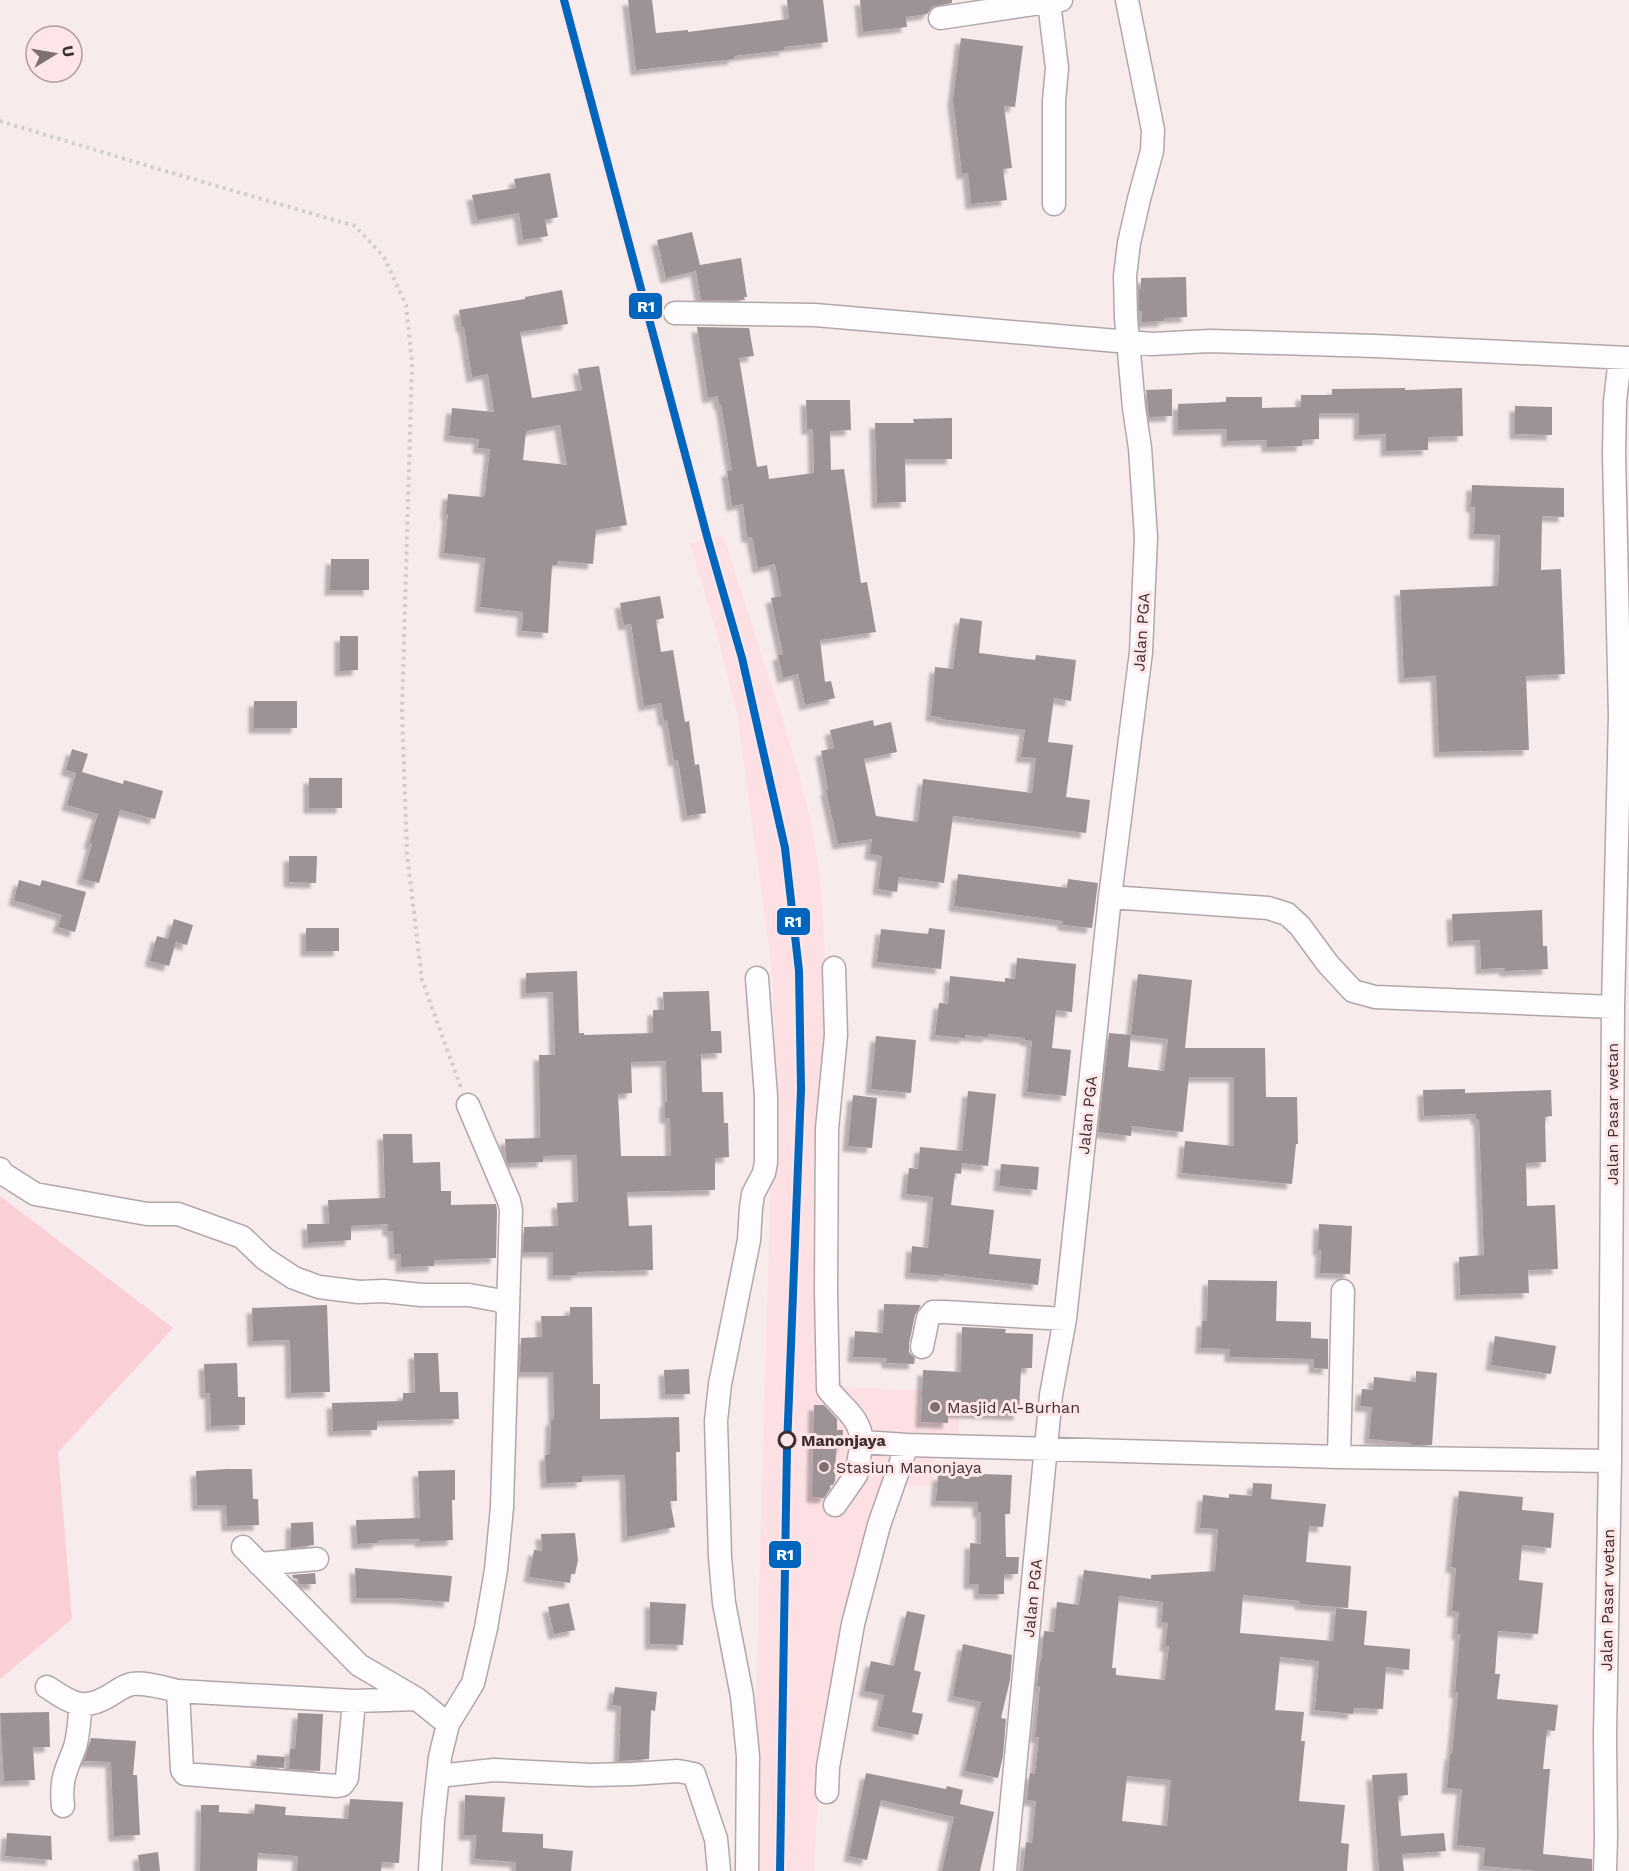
<svg xmlns="http://www.w3.org/2000/svg" width="1629" height="1871" font-family="'Work Sans',sans-serif">
<style>
.built{fill:#fce0e4}
.green{fill:#facfd5}
.building{fill:#9d9294;fill-rule:evenodd;filter:url(#shadow)}
.lines{fill:none;stroke-linecap:round;stroke-linejoin:round}
.minor-casing{stroke:#b2a7a8;stroke-width:25}
.path{stroke:#d1cccd;stroke-width:4;stroke-dasharray:3 4.5;stroke-linecap:butt}
.minor{stroke:#fefcfc;stroke-width:22}
.rail-1-casing{stroke:#fee5e8;stroke-width:12}
.rail-1{stroke:#0065bd;stroke-width:8}
.poi-dot{fill:#7d7172;stroke:#fee5e8;stroke-width:2}
.stop-dot{fill:#fee5e8;stroke:#3b2f31;stroke-width:3}
.labels{text-anchor:middle;stroke-width:6;stroke-linejoin:round;paint-order:stroke}
.street-label{font-size:16px;fill:#3b2f31;stroke:#fee5e8}
.poi-label{font-size:16px;fill:#3b2f31;stroke:#fee5e8;text-anchor:start}
.stop-label{font-size:16px;font-weight:bold;fill:#3b2f31;stroke:#fee5e8;text-anchor:start}
.line-badge{stroke:#fee5e8;stroke-width:2}
.badge-label{font-size:16px;text-anchor:middle;font-weight:bold;fill:#fff}
</style>
<defs>
<filter id="shadow"><feDropShadow dx="-5.5" dy="5.5" stdDeviation="1.5" flood-color="#0004"/></filter>
</defs>
<rect width="100%" height="100%" fill="#f8ebec"/>
<!-- built -->
<path class="built" d="M 723,535 L 793,752 L 810,817 L 820,876 L 825,953 L 827,1077 L 821,1386 L 960,1392 L 957,1452 L 934,1452 L 932,1486 L 885,1486 L 819,1772 L 814,1871 L 751,1871 L 775,1028 L 770,954 L 737,713 L 716,631 L 690,544 Z"/>
<!-- green -->
<path class="green" d="M 0,1196 L 173,1328 L 58,1452 L 72,1619 L 0,1679 Z"/>
<!-- building -->
<path class="building" d="M 628,0 L 652,0 L 656,33 L 688,30 L 688,32 L 789,19 L 787,0 L 823,0 L 828,42 L 784,47 L 785,50 L 734,56 L 734,59 L 636,70 Z
M 860,0 L 952,0 L 952,3 L 932,7 L 927,14 L 906,17 L 907,27 L 863,32 Z
M 961,38 L 1023,46 L 1015,107 L 1004,106 L 1012,168 L 1003,169 L 1007,200 L 971,204 L 968,173 L 962,174 L 953,100 Z
M 550,173 L 558,217 L 545,220 L 548,236 L 523,240 L 519,213 L 477,220 L 472,195 L 516,188 L 514,179 Z
M 692,232 L 700,265 L 741,258 L 747,297 L 744,297 L 745,300 L 701,300 L 696,271 L 666,278 L 657,240 Z
M 1186,277 L 1187,317 L 1164,318 L 1164,321 L 1142,322 L 1142,311 L 1139,311 L 1139,289 L 1141,289 L 1141,278 Z
M 562,290 L 568,324 L 520,332 L 532,398 L 582,390 L 578,369 L 599,366 L 627,525 L 596,530 L 593,564 L 558,561 L 557,565 L 552,565 L 548,633 L 522,631 L 523,612 L 480,607 L 485,558 L 444,553 L 448,514 L 446,514 L 448,494 L 483,497 L 485,495 L 490,449 L 478,448 L 479,439 L 449,436 L 452,408 L 494,412 L 488,374 L 472,377 L 464,327 L 462,328 L 459,310 L 525,299 L 525,297 ZM 560,425 L 567,465 L 523,460 L 526,431 Z
M 697,327 L 749,328 L 754,356 L 739,358 L 757,467 L 767,465 L 769,479 L 814,473 L 813,429 L 807,429 L 806,400 L 850,400 L 851,430 L 830,431 L 831,470 L 844,469 L 861,583 L 867,582 L 876,632 L 820,640 L 825,682 L 831,681 L 835,698 L 805,705 L 798,674 L 783,678 L 778,655 L 783,654 L 771,598 L 781,596 L 775,564 L 758,568 L 752,537 L 747,537 L 743,504 L 732,506 L 727,471 L 732,470 L 721,404 L 719,404 L 718,396 L 708,398 Z
M 1405,388 L 1405,390 L 1462,388 L 1463,436 L 1428,437 L 1428,450 L 1386,451 L 1386,434 L 1359,435 L 1359,413 L 1319,413 L 1319,439 L 1302,440 L 1302,446 L 1267,447 L 1267,440 L 1227,441 L 1227,429 L 1178,430 L 1178,404 L 1226,402 L 1226,397 L 1262,397 L 1262,408 L 1301,407 L 1301,395 L 1332,395 L 1332,389 Z
M 1172,389 L 1172,416 L 1149,417 L 1146,390 Z
M 1515,406 L 1552,407 L 1552,435 L 1515,434 Z
M 952,418 L 952,459 L 905,459 L 906,502 L 877,503 L 875,423 L 914,423 L 913,419 Z
M 1472,485 L 1564,488 L 1564,517 L 1542,516 L 1541,570 L 1561,569 L 1565,674 L 1526,676 L 1529,750 L 1439,752 L 1436,676 L 1404,678 L 1400,590 L 1498,586 L 1500,535 L 1474,534 L 1475,507 L 1471,507 Z
M 331,559 L 369,559 L 369,590 L 330,590 Z
M 660,596 L 664,618 L 656,620 L 661,652 L 673,650 L 685,722 L 689,721 L 695,765 L 699,764 L 706,813 L 687,816 L 678,760 L 674,761 L 667,720 L 664,721 L 661,703 L 644,706 L 631,624 L 624,625 L 620,603 Z
M 960,618 L 982,621 L 979,653 L 1035,660 L 1036,655 L 1076,660 L 1071,701 L 1054,698 L 1048,742 L 1073,745 L 1066,797 L 1090,800 L 1086,833 L 953,816 L 944,883 L 899,877 L 897,892 L 878,889 L 882,856 L 870,854 L 872,839 L 838,844 L 826,790 L 828,789 L 821,751 L 834,748 L 830,730 L 873,720 L 874,726 L 891,722 L 897,752 L 864,759 L 876,816 L 918,822 L 923,779 L 1032,793 L 1036,758 L 1021,757 L 1025,730 L 941,719 L 942,717 L 931,716 L 935,667 L 953,669 Z
M 340,636 L 358,636 L 358,670 L 340,671 Z
M 254,701 L 297,701 L 297,728 L 254,728 Z
M 72,749 L 88,754 L 82,772 L 123,784 L 124,780 L 163,791 L 155,819 L 120,810 L 99,883 L 82,879 L 92,844 L 89,843 L 98,814 L 67,805 L 76,773 L 66,770 Z
M 309,778 L 342,778 L 342,808 L 309,808 Z
M 289,856 L 317,856 L 316,883 L 289,882 Z
M 958,874 L 1067,888 L 1068,879 L 1098,883 L 1092,928 L 1063,925 L 1063,921 L 954,906 Z
M 19,880 L 40,886 L 42,880 L 86,892 L 75,932 L 58,927 L 62,915 L 14,900 Z
M 1542,910 L 1543,946 L 1547,946 L 1548,969 L 1505,971 L 1505,968 L 1481,969 L 1480,940 L 1453,941 L 1452,914 Z
M 174,919 L 193,925 L 187,945 L 176,942 L 169,966 L 150,961 L 157,936 L 168,939 Z
M 306,928 L 339,928 L 339,951 L 306,951 Z
M 929,928 L 945,930 L 941,969 L 877,962 L 881,929 L 928,934 Z
M 1017,958 L 1076,964 L 1072,1012 L 1056,1010 L 1052,1048 L 1071,1050 L 1066,1096 L 1027,1092 L 1032,1041 L 1025,1040 L 1025,1038 L 988,1034 L 988,1037 L 965,1035 L 965,1038 L 935,1035 L 939,1003 L 948,1004 L 950,976 L 1005,982 L 1005,978 L 1015,979 Z
M 577,971 L 579,1033 L 584,1033 L 584,1035 L 653,1033 L 653,1010 L 664,1010 L 663,992 L 709,991 L 711,1031 L 721,1031 L 722,1053 L 701,1054 L 702,1092 L 723,1092 L 724,1123 L 728,1123 L 729,1157 L 715,1158 L 715,1190 L 627,1192 L 629,1226 L 652,1225 L 653,1270 L 577,1272 L 577,1275 L 553,1275 L 553,1252 L 523,1252 L 524,1227 L 558,1226 L 557,1203 L 578,1202 L 577,1155 L 543,1156 L 543,1162 L 508,1163 L 506,1159 L 505,1139 L 540,1138 L 539,1055 L 555,1055 L 553,992 L 526,993 L 526,973 ZM 666,1061 L 667,1102 L 665,1102 L 665,1118 L 670,1118 L 671,1156 L 621,1156 L 618,1094 L 632,1093 L 631,1062 Z
M 1138,974 L 1192,980 L 1185,1048 L 1265,1048 L 1266,1097 L 1297,1097 L 1298,1144 L 1296,1144 L 1292,1184 L 1182,1173 L 1185,1141 L 1234,1146 L 1234,1077 L 1189,1077 L 1183,1132 L 1132,1126 L 1131,1136 L 1098,1132 L 1109,1033 L 1131,1035 ZM 1131,1035 L 1168,1039 L 1164,1071 L 1128,1067 Z
M 876,1036 L 916,1040 L 911,1093 L 871,1089 Z
M 1465,1089 L 1465,1093 L 1551,1090 L 1552,1116 L 1545,1117 L 1546,1162 L 1526,1163 L 1527,1206 L 1555,1205 L 1558,1269 L 1528,1270 L 1529,1293 L 1460,1295 L 1459,1257 L 1484,1255 L 1479,1119 L 1476,1119 L 1476,1114 L 1424,1116 L 1423,1090 Z
M 968,1091 L 996,1094 L 988,1166 L 962,1163 L 961,1174 L 955,1173 L 951,1205 L 994,1210 L 989,1254 L 1041,1259 L 1038,1285 L 944,1274 L 944,1276 L 910,1273 L 912,1246 L 928,1248 L 933,1197 L 906,1194 L 909,1168 L 918,1169 L 920,1147 L 962,1151 Z
M 853,1095 L 877,1098 L 872,1148 L 848,1146 Z
M 383,1134 L 412,1134 L 413,1163 L 440,1162 L 441,1191 L 451,1191 L 451,1205 L 496,1204 L 497,1211 L 496,1258 L 434,1260 L 434,1266 L 401,1267 L 401,1254 L 394,1254 L 393,1231 L 388,1231 L 388,1224 L 351,1226 L 351,1240 L 308,1243 L 307,1224 L 329,1224 L 328,1200 L 385,1198 Z
M 1001,1164 L 1039,1167 L 1037,1190 L 999,1186 Z
M 1319,1224 L 1352,1226 L 1350,1274 L 1320,1273 L 1321,1250 L 1318,1250 Z
M 1208,1280 L 1277,1281 L 1276,1321 L 1311,1322 L 1311,1338 L 1328,1339 L 1328,1369 L 1314,1368 L 1314,1359 L 1230,1357 L 1230,1349 L 1201,1348 L 1202,1321 L 1207,1321 Z
M 884,1304 L 921,1305 L 915,1315 L 909,1344 L 909,1352 L 915,1358 L 914,1364 L 887,1363 L 887,1358 L 853,1357 L 855,1331 L 883,1333 Z
M 327,1305 L 330,1392 L 291,1393 L 290,1340 L 253,1341 L 252,1308 Z
M 570,1307 L 592,1307 L 593,1384 L 600,1384 L 600,1419 L 679,1417 L 680,1452 L 676,1452 L 677,1501 L 670,1501 L 675,1527 L 627,1537 L 625,1475 L 582,1476 L 582,1482 L 546,1483 L 545,1455 L 550,1454 L 551,1420 L 554,1420 L 553,1372 L 520,1372 L 521,1338 L 542,1337 L 541,1316 L 570,1316 Z
M 962,1327 L 1006,1329 L 1005,1333 L 1033,1334 L 1032,1368 L 1021,1368 L 1019,1415 L 948,1412 L 948,1423 L 921,1422 L 923,1370 L 961,1372 Z
M 1495,1336 L 1556,1346 L 1551,1374 L 1491,1365 Z
M 414,1353 L 438,1353 L 440,1392 L 458,1392 L 459,1419 L 377,1421 L 377,1430 L 333,1431 L 332,1403 L 403,1401 L 403,1393 L 415,1393 Z
M 237,1363 L 238,1397 L 245,1397 L 245,1425 L 211,1426 L 210,1393 L 205,1393 L 204,1364 Z
M 689,1369 L 690,1394 L 665,1394 L 664,1370 Z
M 1416,1371 L 1437,1373 L 1432,1445 L 1411,1445 L 1411,1443 L 1369,1439 L 1372,1407 L 1360,1406 L 1362,1389 L 1373,1390 L 1374,1377 L 1416,1382 Z
M 814,1405 L 824,1405 L 837,1419 L 837,1430 L 843,1430 L 842,1449 L 836,1449 L 835,1481 L 833,1485 L 830,1485 L 830,1489 L 824,1498 L 812,1497 Z
M 227,1469 L 252,1469 L 253,1499 L 258,1499 L 259,1525 L 227,1526 L 226,1505 L 197,1505 L 196,1471 Z
M 455,1470 L 455,1500 L 452,1500 L 453,1540 L 420,1542 L 420,1539 L 378,1540 L 378,1543 L 357,1544 L 356,1520 L 420,1518 L 418,1471 Z
M 980,1474 L 1012,1475 L 1010,1514 L 1005,1514 L 1006,1557 L 1019,1557 L 1018,1574 L 1004,1574 L 1004,1594 L 979,1594 L 979,1584 L 969,1584 L 970,1543 L 981,1544 L 981,1512 L 978,1512 L 978,1502 L 936,1501 L 938,1475 L 979,1477 Z
M 1253,1483 L 1272,1484 L 1271,1499 L 1326,1504 L 1323,1527 L 1309,1526 L 1306,1562 L 1351,1566 L 1348,1608 L 1300,1604 L 1300,1601 L 1243,1595 L 1240,1633 L 1333,1641 L 1336,1608 L 1367,1611 L 1364,1645 L 1410,1649 L 1409,1670 L 1386,1667 L 1383,1709 L 1354,1708 L 1353,1714 L 1315,1710 L 1319,1661 L 1280,1657 L 1275,1710 L 1304,1712 L 1301,1741 L 1305,1741 L 1299,1801 L 1345,1805 L 1341,1843 L 1349,1844 L 1347,1871 L 1023,1871 L 1026,1842 L 1032,1843 L 1036,1801 L 1027,1800 L 1030,1773 L 1035,1774 L 1039,1737 L 1035,1737 L 1040,1687 L 1037,1686 L 1040,1661 L 1041,1662 L 1044,1631 L 1054,1632 L 1057,1602 L 1079,1605 L 1084,1570 L 1151,1579 L 1151,1575 L 1215,1571 L 1218,1529 L 1200,1528 L 1203,1495 L 1229,1498 L 1229,1494 L 1252,1496 ZM 1119,1596 L 1163,1602 L 1162,1622 L 1168,1623 L 1165,1646 L 1169,1646 L 1165,1680 L 1116,1675 L 1116,1668 L 1112,1668 ZM 1127,1776 L 1171,1780 L 1167,1826 L 1122,1821 Z
M 1459,1491 L 1523,1497 L 1522,1510 L 1554,1513 L 1551,1548 L 1522,1545 L 1519,1580 L 1543,1583 L 1538,1634 L 1498,1631 L 1495,1674 L 1500,1674 L 1497,1699 L 1558,1705 L 1555,1731 L 1547,1730 L 1543,1769 L 1550,1769 L 1543,1854 L 1592,1859 L 1592,1871 L 1536,1871 L 1483,1866 L 1485,1848 L 1457,1845 L 1462,1789 L 1447,1788 L 1450,1754 L 1452,1754 L 1458,1692 L 1455,1692 L 1460,1634 L 1457,1634 L 1459,1612 L 1452,1611 L 1456,1568 L 1451,1567 Z
M 313,1522 L 314,1545 L 291,1548 L 291,1523 Z
M 575,1533 L 578,1560 L 575,1574 L 571,1574 L 570,1583 L 529,1577 L 534,1550 L 542,1551 L 541,1534 Z
M 355,1568 L 452,1576 L 449,1602 L 399,1598 L 356,1598 Z
M 315,1573 L 316,1584 L 299,1584 L 298,1579 L 293,1578 L 292,1575 Z
M 650,1602 L 686,1604 L 683,1645 L 650,1644 Z
M 569,1603 L 575,1630 L 554,1634 L 548,1607 Z
M 907,1611 L 925,1615 L 914,1670 L 921,1672 L 912,1712 L 923,1714 L 918,1735 L 877,1726 L 884,1695 L 864,1691 L 871,1661 L 894,1666 Z
M 963,1644 L 1012,1655 L 1010,1680 L 1001,1718 L 1006,1719 L 1003,1756 L 998,1778 L 965,1771 L 981,1702 L 953,1696 Z
M 615,1687 L 657,1692 L 655,1711 L 651,1710 L 649,1759 L 619,1761 L 621,1706 L 612,1705 Z
M 49,1712 L 50,1747 L 33,1747 L 35,1780 L 4,1781 L 0,1713 Z
M 298,1713 L 323,1714 L 320,1771 L 289,1769 L 290,1749 L 295,1749 Z
M 91,1738 L 136,1741 L 133,1775 L 137,1775 L 140,1835 L 114,1836 L 111,1762 L 84,1761 Z
M 257,1755 L 285,1757 L 284,1768 L 256,1766 Z
M 866,1773 L 946,1789 L 947,1786 L 963,1790 L 960,1804 L 994,1812 L 980,1871 L 942,1871 L 954,1817 L 881,1800 L 867,1860 L 849,1856 Z
M 1407,1773 L 1408,1795 L 1398,1796 L 1401,1836 L 1444,1833 L 1446,1851 L 1402,1854 L 1404,1871 L 1379,1871 L 1372,1775 Z
M 465,1795 L 505,1797 L 502,1832 L 543,1834 L 543,1848 L 573,1851 L 571,1871 L 516,1871 L 516,1862 L 475,1859 L 476,1835 L 464,1835 Z
M 350,1799 L 403,1802 L 399,1863 L 382,1862 L 381,1871 L 297,1871 L 298,1856 L 258,1853 L 257,1871 L 200,1871 L 201,1805 L 219,1805 L 219,1812 L 254,1814 L 255,1804 L 286,1807 L 285,1815 L 348,1819 Z
M 7,1833 L 51,1836 L 52,1860 L 5,1856 Z
M 158,1852 L 160,1871 L 140,1871 L 138,1855 Z"/>
<g class="lines">
<defs>
<path id="minor" d="M 1049,2 L 1057,68 L 1054,101 L 1054,204
M 940,18 L 1061,0
M 675,313 L 815,315 L 1152,344 L 1210,341 L 1375,346 L 1629,358
M 1110,897 L 1268,908 L 1287,914 L 1300,926 L 1328,964 L 1353,991 L 1375,997 L 1613,1007
M 834,968 L 836,1035 L 827,1129 L 826,1291 L 828,1389 C 842,1408 860,1416 862,1442 L 907,1445
M 0,1169 L 2,1173 L 35,1194 L 147,1214 L 178,1214 L 242,1237 L 265,1259 L 294,1278 L 319,1287 L 359,1292 L 384,1291 L 421,1295 L 469,1295 L 497,1300 L 507,1304
M 922,1347 L 928,1318 L 933,1312 L 945,1312 L 1065,1319
M 1339,1457 L 1343,1291
M 835,1505 L 856,1475 L 862,1442
M 243,1547 L 359,1665 L 417,1699 L 448,1724
M 259,1564 L 317,1559
M 47,1687 C 69,1701 81,1712 107,1697 C 115,1693 122,1686 132,1684 C 146,1682 164,1688 178,1691 L 354,1701 L 417,1699
M 178,1691 L 182,1770 L 185,1774 L 337,1786 L 342,1785 L 347,1778 L 354,1701
M 438,1776 L 494,1770 L 591,1775 L 632,1774 L 678,1771 L 694,1774 L 716,1839 L 719,1871
M 827,1792 L 828,1767 L 853,1624 L 879,1525 L 907,1445 L 1339,1457 L 1610,1461
M 63,1806 C 60,1779 66,1771 75,1747 C 79,1734 79,1718 81,1705
M 430,1871 L 433,1821 L 440,1757 L 448,1724 L 473,1683 L 486,1628 L 496,1570 L 502,1507 L 511,1210 L 509,1201 L 468,1105
M 747,1871 L 748,1756 L 742,1696 L 724,1603 L 720,1557 L 716,1421 L 720,1384 L 749,1240 L 751,1208 L 753,1194 L 764,1173 L 766,1162 L 766,1096 L 757,978
M 1005,1871 L 1051,1395 L 1065,1319 L 1110,897 L 1141,652 L 1146,537 L 1140,448 L 1134,408 L 1126,318 L 1125,276 L 1129,243 L 1139,199 L 1152,151 L 1153,130 L 1127,0
M 1605,1871 L 1606,1838 L 1605,1735 L 1610,1461 L 1613,1007 L 1620,716 L 1614,454 L 1615,402 L 1620,358"/>
</defs>
<!-- minor casing -->
<use href="#minor" class="minor-casing"/>
<!-- path -->
<path class="path" d="M 0,121 L 155,168 L 355,226 L 384,257 L 406,305 L 412,363 L 402,710 L 407,854 L 422,980 L 461,1088"/>
<!-- minor -->
<use href="#minor" class="minor"/>
<defs>
<path id="rail-1" d="M 564,0 L 708,540 L 742,658 L 785,848 L 799,971 L 801,1089 L 787,1447 L 780,1871"/>
</defs>
<!-- rail-1 casing -->
<use href="#rail-1" class="rail-1-casing"/>
<!-- rail-1 -->
<use href="#rail-1" class="rail-1"/>
</g>
<!-- markers -->
<g class="poi-dot">
<circle cx="935" cy="1407" r="6"/>
<circle cx="824" cy="1467" r="6"/>
</g>
<circle class="stop-dot" cx="787" cy="1440" r="8"/>
<g class="labels">
<!-- street labels -->
<g class="street-label">
<text transform="translate(1141 632) rotate(-86)" y="6">Jalan PGA</text>
<text transform="translate(1612 1114) rotate(-90)" y="6">Jalan Pasar wetan</text>
<text transform="translate(1087 1115) rotate(-84)" y="6">Jalan PGA</text>
<text transform="translate(1032 1598) rotate(-84)" y="6">Jalan PGA</text>
<text transform="translate(1607 1600) rotate(-89)" y="6">Jalan Pasar wetan</text>
</g>
<!-- poi labels -->
<g class="poi-label">
<text x="947" y="1413">Masjid Al-Burhan</text>
<text x="836" y="1473">Stasiun Manonjaya</text>
</g>
<!-- stop labels -->
<g class="stop-label">
<text x="801" y="1446">Manonjaya</text>
</g>
</g>
<g class="line-badge">
<rect x="628" y="292" width="35" height="28" rx="6" fill="#0065bd"/>
<rect x="776" y="907" width="35" height="29" rx="6" fill="#0065bd"/>
<rect x="768" y="1540" width="34" height="29" rx="6" fill="#0065bd"/>
</g>
<g class="badge-label">
<text x="646" y="312">R1</text>
<text x="793" y="927">R1</text>
<text x="785" y="1560">R1</text>
</g>
<!-- north arrow -->
<g transform="translate(54 54) rotate(79)"><circle r="28" fill="#fee5e8" stroke="#b09c9f" stroke-width="1.5"/>
<path d="M0-4.5L10 22L0 15L-10 22Z" fill="#7d7172"/>
<text y="-9" font-size="16" font-weight="bold" text-anchor="middle" fill="#3b2f31">U</text>
</g>
</svg>
